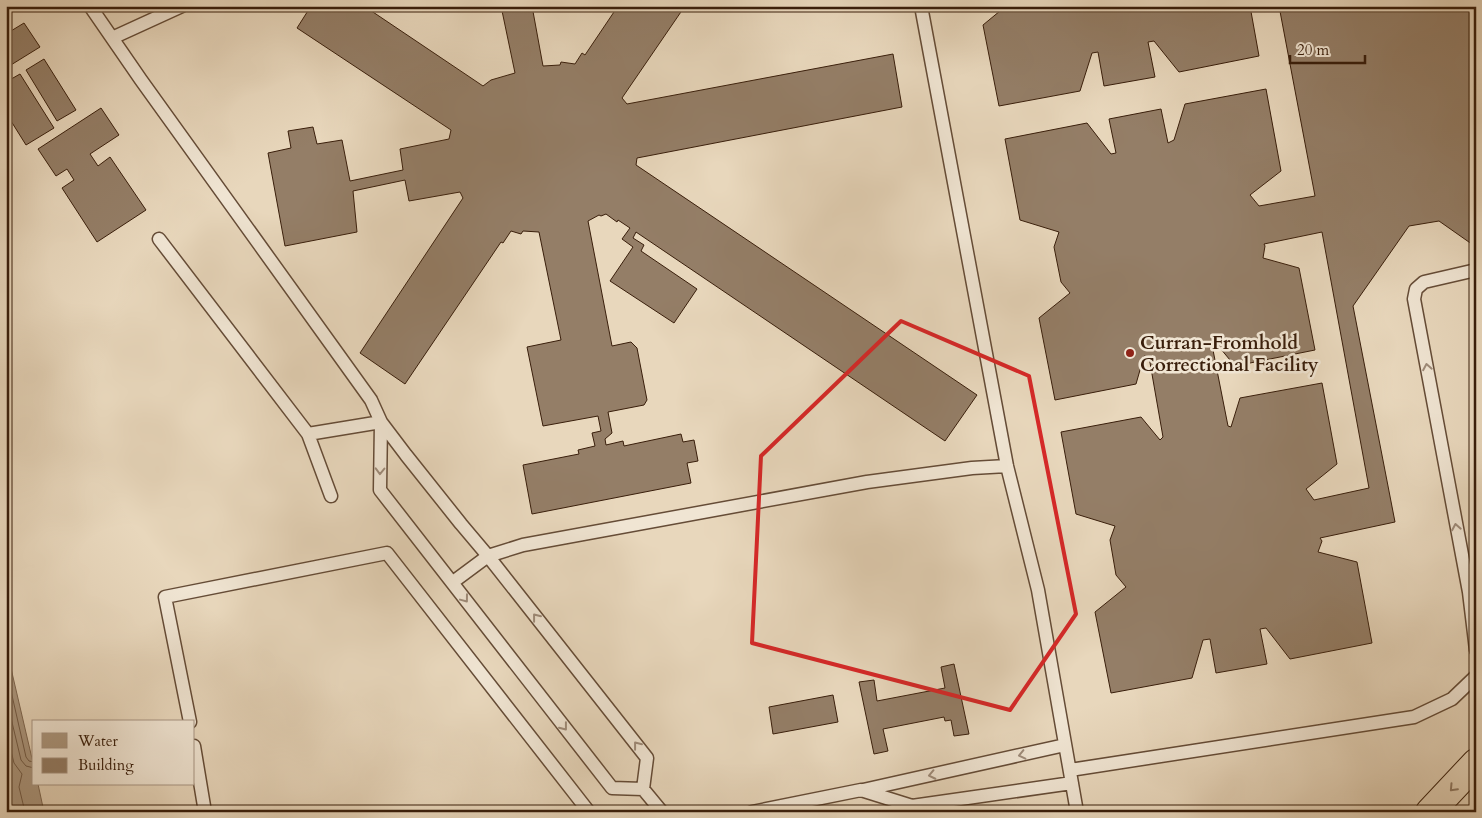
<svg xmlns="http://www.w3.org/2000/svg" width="1482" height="818" font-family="Cardo,serif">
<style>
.water{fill:#ac9880;stroke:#7e6751}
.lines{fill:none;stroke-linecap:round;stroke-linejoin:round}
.shore{stroke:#725b46;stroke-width:1}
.building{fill:#947e67;stroke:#391e0b;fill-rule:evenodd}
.lane-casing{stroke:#654c37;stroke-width:15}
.highway-casing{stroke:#391e0b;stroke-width:30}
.lane{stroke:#f0e5d3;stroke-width:12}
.highway{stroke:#e8d7bc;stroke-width:28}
.oneway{stroke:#9e8b79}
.oneway2{stroke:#907a64}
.marked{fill:none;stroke:#d62828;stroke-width:4;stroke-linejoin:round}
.poi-dot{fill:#8f2418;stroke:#f0e5d3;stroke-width:2}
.labels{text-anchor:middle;stroke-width:5;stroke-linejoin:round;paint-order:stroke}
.poi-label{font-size:19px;font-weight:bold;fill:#391e0b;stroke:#f0e5d3;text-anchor:start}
</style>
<rect width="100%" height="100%" fill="#e8d7bc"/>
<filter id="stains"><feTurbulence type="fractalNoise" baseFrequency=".004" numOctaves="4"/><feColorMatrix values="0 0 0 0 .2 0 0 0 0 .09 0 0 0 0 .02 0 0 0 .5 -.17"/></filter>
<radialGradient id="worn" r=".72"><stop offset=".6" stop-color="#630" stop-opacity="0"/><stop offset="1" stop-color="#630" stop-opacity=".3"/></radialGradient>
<!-- water -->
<path class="water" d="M 6,647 L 34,767 L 34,784 L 38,784 L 44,812 L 6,812 Z"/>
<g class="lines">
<!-- shore -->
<path class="shore" d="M 6,669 L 26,757 L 29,761 L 34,762
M 6,697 L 21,760 L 26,766 L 34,768
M 6,731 L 14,763 L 22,774 L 19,787 L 25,812"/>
</g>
<!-- building -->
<path class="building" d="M 311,6 L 364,6 L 483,86 L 491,80 L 515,73 L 501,6 L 532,6 L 543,66 L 560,65 L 561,62 L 575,64 L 582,53 L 585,55 L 618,6 L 685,6 L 622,98 L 627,104 L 893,54 L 902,107 L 637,158 L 636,165 L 977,395 L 945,441 L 636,232 L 633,238 L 644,245 L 641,251 L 697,289 L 674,323 L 610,281 L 633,247 L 622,239 L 630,228 L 618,220 L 617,222 L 606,214 L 601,216 L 599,215 L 588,221 L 612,346 L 631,342 L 637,348 L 647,400 L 644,405 L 608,412 L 612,433 L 605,439 L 606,445 L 623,441 L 624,446 L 681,434 L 683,442 L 694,440 L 698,461 L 687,463 L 691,483 L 532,514 L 523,465 L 579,454 L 578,450 L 595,446 L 592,433 L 601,431 L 598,416 L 543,426 L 527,347 L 561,340 L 539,232 L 523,231 L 521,234 L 511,231 L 503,243 L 501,242 L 405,384 L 360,353 L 463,198 L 460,192 L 409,201 L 405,180 L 353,191 L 357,232 L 285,246 L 268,153 L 291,148 L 288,131 L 313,127 L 317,144 L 342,140 L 350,181 L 403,170 L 400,149 L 449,139 L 451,130 L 297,28 Z
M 1006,6 L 1250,6 L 1259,56 L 1179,72 L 1154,41 L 1148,42 L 1155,77 L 1104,86 L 1098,52 L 1092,53 L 1080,91 L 999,106 L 983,25 Z
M 1279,6 L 1476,6 L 1476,247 L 1439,221 L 1409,226 L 1353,306 L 1395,522 L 1320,538 L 1322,541 L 1318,552 L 1357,562 L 1372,643 L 1290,659 L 1266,628 L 1260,629 L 1267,664 L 1216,673 L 1210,639 L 1203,640 L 1192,678 L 1111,693 L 1095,612 L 1126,587 L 1116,575 L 1110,540 L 1115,526 L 1076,514 L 1061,432 L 1141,417 L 1160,440 L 1163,437 L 1149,357 L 1144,356 L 1136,384 L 1055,400 L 1039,318 L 1070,293 L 1061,282 L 1054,247 L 1059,232 L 1020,220 L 1005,139 L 1087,123 L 1111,154 L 1116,153 L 1109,119 L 1161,109 L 1168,143 L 1174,140 L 1185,104 L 1266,89 L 1281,171 L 1250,195 L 1259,206 L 1315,196 ZM 1322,232 L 1369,488 L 1314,500 L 1306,489 L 1337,464 L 1322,383 L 1240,398 L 1231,427 L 1228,426 L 1212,345 L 1215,342 L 1235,366 L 1315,350 L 1299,268 L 1263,258 L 1265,246 L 1264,244 Z
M 24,23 L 40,47 L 6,68 L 6,34 Z
M 44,59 L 76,110 L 57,121 L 26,70 Z
M 20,74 L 54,128 L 26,145 L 6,113 L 6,82 Z
M 101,108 L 119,135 L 90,154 L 98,166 L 110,157 L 146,210 L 97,242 L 62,188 L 74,180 L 67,169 L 56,176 L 38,149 Z
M 954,664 L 969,734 L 954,736 L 951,720 L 945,721 L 944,717 L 883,729 L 888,751 L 874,754 L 859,682 L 874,680 L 877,701 L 945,688 L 941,667 Z
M 833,695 L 838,722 L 773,734 L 769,707 Z"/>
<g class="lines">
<defs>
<path id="lane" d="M 90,6 L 141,80 L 371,400 L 381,422 L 406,455 L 461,524 L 488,556 L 647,758 L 643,789 L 662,812
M 921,6 L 1007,466 L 1038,590 L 1077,812
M 112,38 L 182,6
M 159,239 L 308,434 L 381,422
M 1476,270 L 1424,282 L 1416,289 L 1414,299 L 1469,592 L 1476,650
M 381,422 L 380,490 L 612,788 L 643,789
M 308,434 L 331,496
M 453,582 L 488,556 L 523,545 L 867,482 L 972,468 L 1007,466
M 190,722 L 165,597 L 387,553 L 589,812
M 194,746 L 205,812
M 1070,770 L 1414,717 L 1452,699 L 1476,676
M 863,790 L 1065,745
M 752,812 L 861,790 L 912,806 L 1072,783"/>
<path id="highway" d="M 1430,812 L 1476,763"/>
</defs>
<!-- lane casing -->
<use href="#lane" class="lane-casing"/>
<!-- highway casing -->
<use href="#highway" class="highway-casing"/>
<!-- lane -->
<use href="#lane" class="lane"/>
<!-- highway -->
<use href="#highway" class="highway"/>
</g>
<!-- one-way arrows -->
<defs><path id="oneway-chevron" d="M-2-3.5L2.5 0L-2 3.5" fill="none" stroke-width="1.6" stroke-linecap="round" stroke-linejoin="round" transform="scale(1.25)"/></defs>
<g class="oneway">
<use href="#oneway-chevron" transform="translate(1427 367) rotate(-100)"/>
<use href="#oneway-chevron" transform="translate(380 471) rotate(91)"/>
<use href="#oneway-chevron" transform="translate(1456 527) rotate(-100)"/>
<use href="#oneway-chevron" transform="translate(465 599) rotate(53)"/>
<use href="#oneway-chevron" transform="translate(536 617) rotate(-128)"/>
<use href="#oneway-chevron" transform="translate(564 727) rotate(52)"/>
<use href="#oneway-chevron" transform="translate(637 745) rotate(-128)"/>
<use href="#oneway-chevron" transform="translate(1022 755) rotate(167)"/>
<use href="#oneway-chevron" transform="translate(932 775) rotate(168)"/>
</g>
<use class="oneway2" href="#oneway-chevron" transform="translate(1453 788) rotate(133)"/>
<!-- marked area -->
<path class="marked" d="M 901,321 L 1029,376 L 1076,614 L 1010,710 L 752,643 L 761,456 Z"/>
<!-- markers -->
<circle class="poi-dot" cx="1130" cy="353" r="5"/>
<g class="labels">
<!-- poi labels -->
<g class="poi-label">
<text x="1140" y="349">Curran-Fromhold<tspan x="1140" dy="22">Correctional Facility</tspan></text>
</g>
</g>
<!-- margin -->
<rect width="1482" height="818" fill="none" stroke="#e8d7bc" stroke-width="25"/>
<rect x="8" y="8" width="1467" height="803" fill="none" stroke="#391e0b" stroke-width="2.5"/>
<rect x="12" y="12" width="1457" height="793" fill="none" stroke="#391e0b"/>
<!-- legend -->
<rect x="32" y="720" width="162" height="65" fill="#f0e5d3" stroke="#a79583"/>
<rect x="42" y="733" width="25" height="15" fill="#ac9880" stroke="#a79583"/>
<text x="78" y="746" font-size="15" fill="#391e0b">Water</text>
<rect x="42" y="758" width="25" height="15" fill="#947e67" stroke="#a79583"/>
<text x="78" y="770" font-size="15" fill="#391e0b">Building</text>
<!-- scale -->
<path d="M1290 55v8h75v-8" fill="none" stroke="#391e0b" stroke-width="2.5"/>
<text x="1297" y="55" font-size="15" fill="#391e0b" stroke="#f0e5d3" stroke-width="4" paint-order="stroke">20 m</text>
<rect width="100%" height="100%" filter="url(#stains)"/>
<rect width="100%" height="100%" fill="url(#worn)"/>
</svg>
